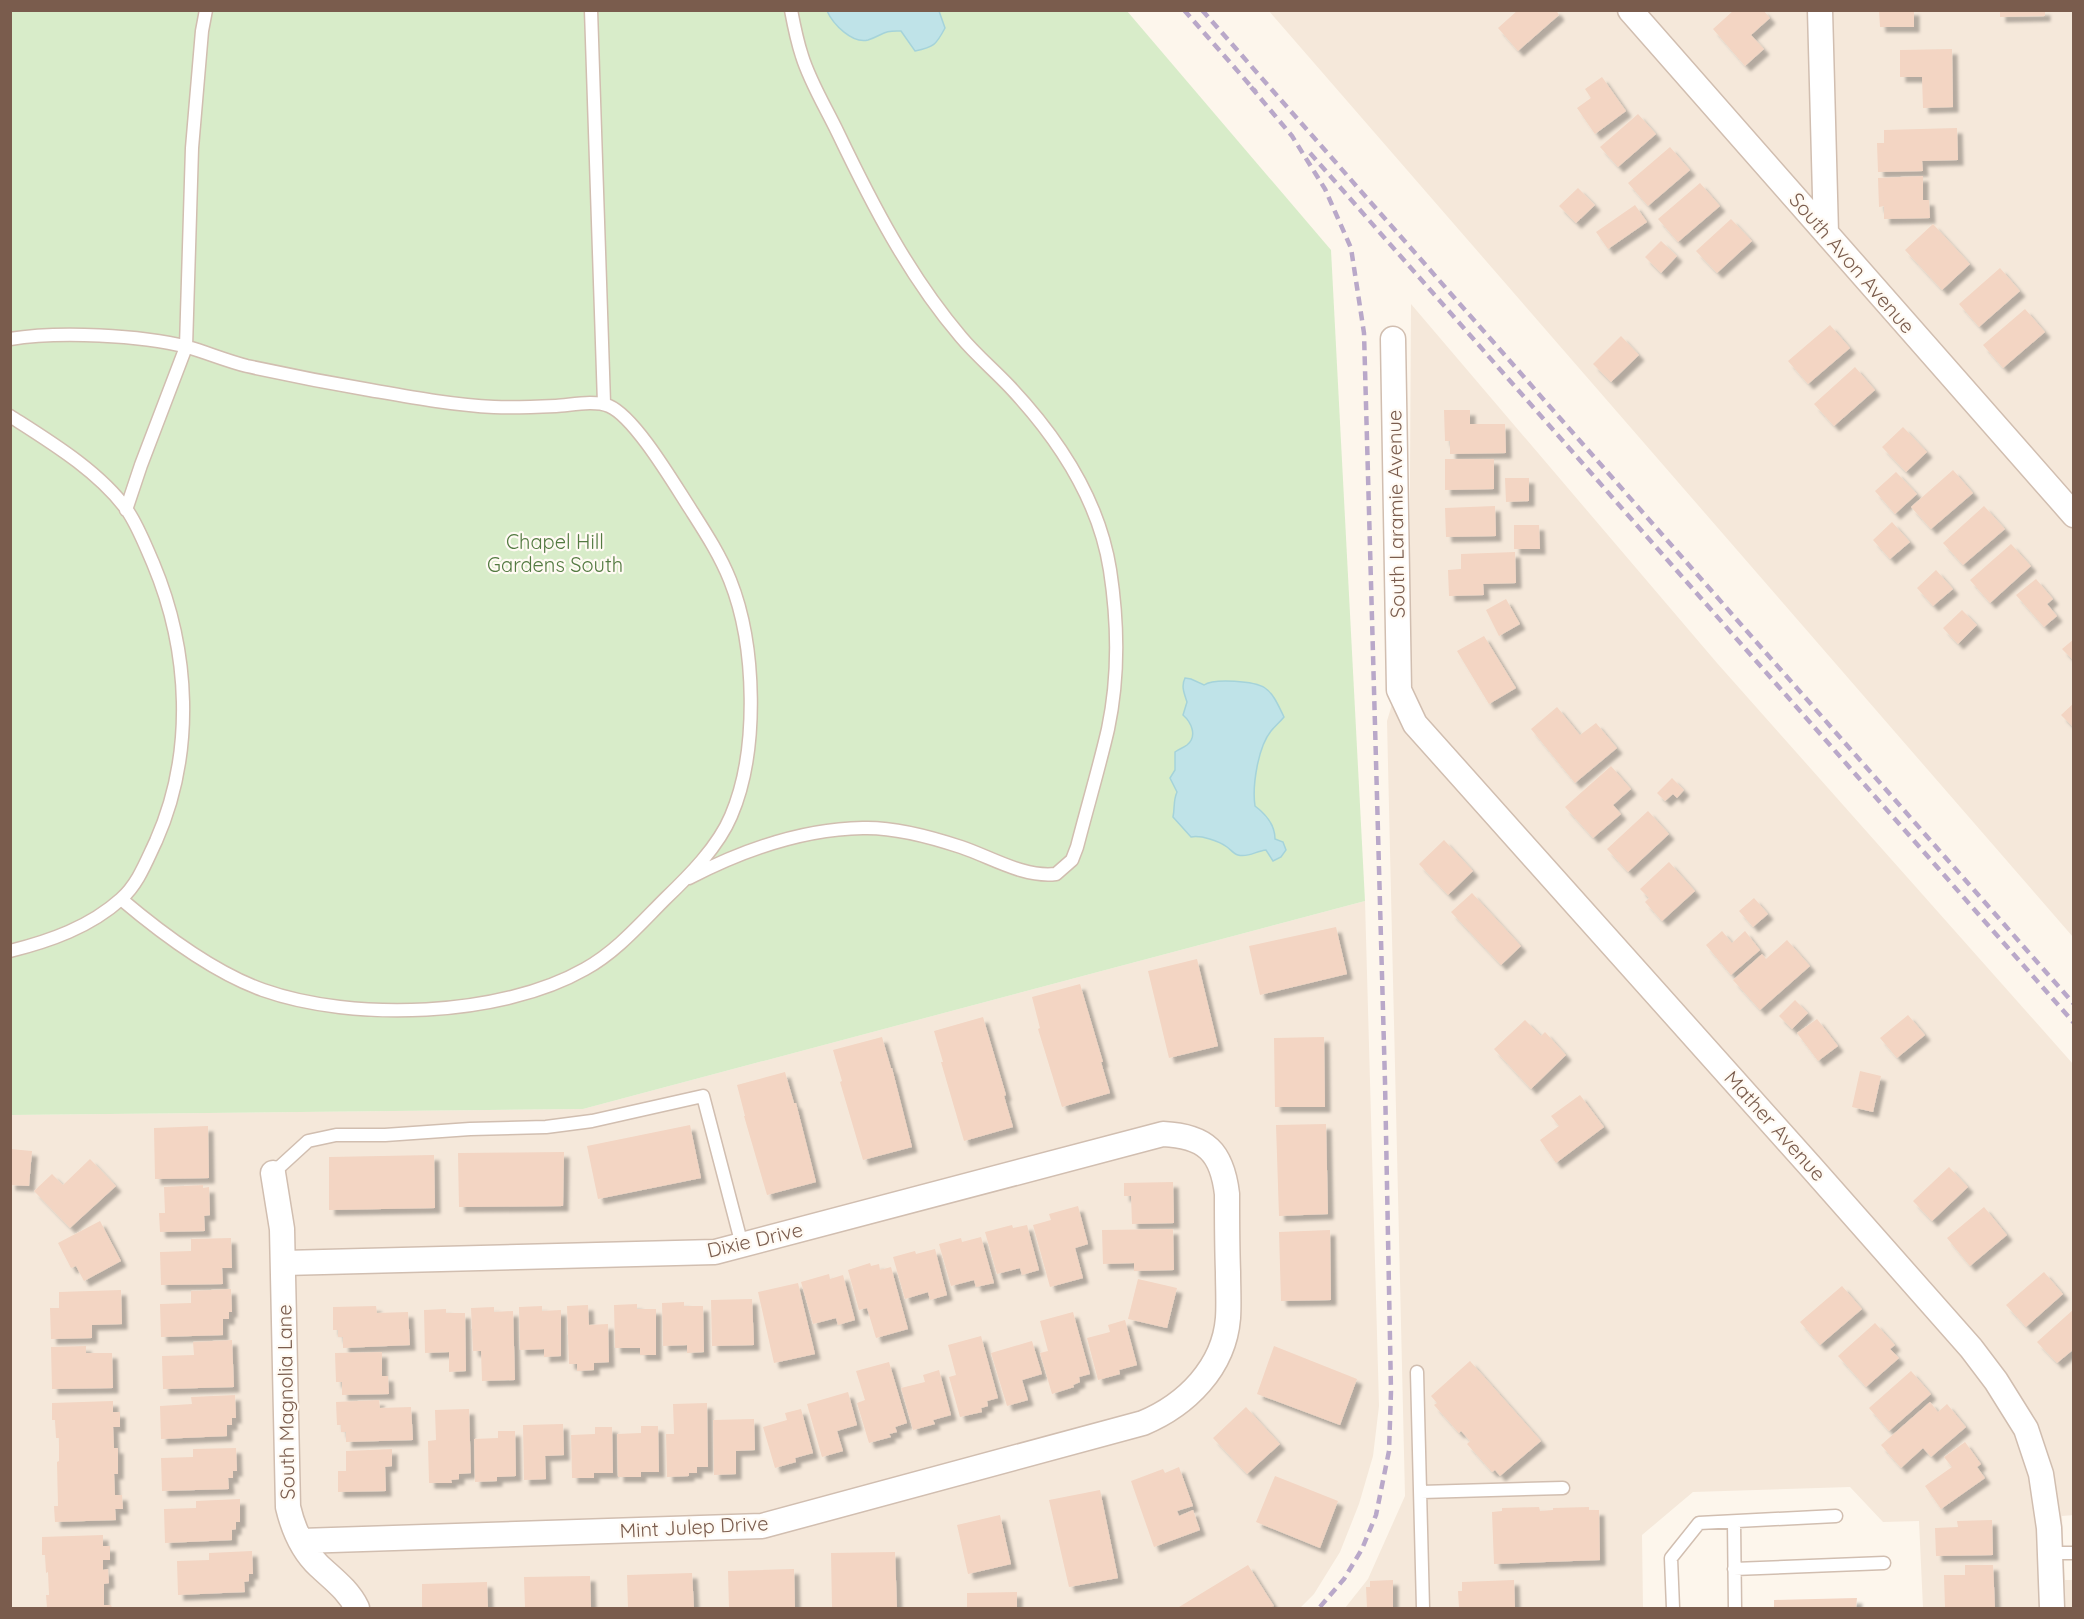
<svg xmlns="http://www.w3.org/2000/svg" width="2084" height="1619" font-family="Quicksand,sans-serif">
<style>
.residential{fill:#f5e8da}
.green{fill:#d8ecc9}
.water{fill:#bfe3e8;stroke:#a5d3da;stroke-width:1.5}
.building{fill:#f3d5c3;filter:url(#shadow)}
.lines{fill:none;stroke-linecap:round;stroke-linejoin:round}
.lane-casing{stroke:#d1beb0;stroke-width:15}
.street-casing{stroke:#d1beb0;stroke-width:27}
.lane{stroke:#fff;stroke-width:12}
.street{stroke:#fff;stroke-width:24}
.rail{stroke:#b9a8c9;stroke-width:4.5;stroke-dasharray:9 6;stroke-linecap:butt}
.labels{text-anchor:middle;stroke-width:4.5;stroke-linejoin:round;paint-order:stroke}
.street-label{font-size:20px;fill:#7a5c4d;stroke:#fffaf3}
.park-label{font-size:20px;fill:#537a41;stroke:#fffaf3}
</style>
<defs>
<filter id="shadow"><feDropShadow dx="5.5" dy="5.5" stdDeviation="1.5" flood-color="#0004"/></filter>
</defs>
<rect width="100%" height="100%" fill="#fdf6ec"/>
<!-- residential -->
<path class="residential" d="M 1269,11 L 2073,11 L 2073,937 Z
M 1411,304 L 1717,663 L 2073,1064 L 2074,1515 L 2062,1516 L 2065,1580 L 2073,1580 L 2073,1608 L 1923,1608 L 1919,1521 L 1883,1522 L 1850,1487 L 1693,1492 L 1642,1535 L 1643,1608 L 1345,1608 L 1368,1579 L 1405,1496 L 1387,721 L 1409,648 Z
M 1365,901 L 1379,1406 L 1373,1456 L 1359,1504 L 1340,1552 L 1314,1594 L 1300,1608 L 11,1608 L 10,1115 L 583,1109 Z"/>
<!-- green -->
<path class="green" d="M 10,11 L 1127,11 L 1331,250 L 1365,901 L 583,1109 L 11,1115 Z"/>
<!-- water -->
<path class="water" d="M 827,11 L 939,11 L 945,28 C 936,45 934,47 915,51 L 901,31 C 883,30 883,35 868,40 C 852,44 833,24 827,11 Z
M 1185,678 L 1191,679 L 1204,685 C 1214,678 1255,681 1265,688 C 1274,694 1279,707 1284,717 C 1280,722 1275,726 1271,731 C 1258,747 1252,786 1255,806 C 1267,815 1275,825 1275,839 L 1283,842 L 1286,850 L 1281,857 L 1273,861 L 1266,850 C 1256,851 1248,858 1238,855 C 1234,854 1231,850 1227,847 C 1219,841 1201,835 1191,837 L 1173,817 C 1175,807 1173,801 1177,792 L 1170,778 L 1175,770 L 1175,752 C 1179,749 1183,748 1187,745 C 1198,736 1191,722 1183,715 L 1187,702 C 1184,693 1181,686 1185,678 Z"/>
<!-- building -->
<path class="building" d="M 1518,10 L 1556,10 L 1559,15 L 1518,51 L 1498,28 Z
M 1734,10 L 1763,10 L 1770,18 L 1751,35 L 1764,49 L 1745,66 L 1713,29 Z
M 1879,10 L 1914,10 L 1914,27 L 1880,27 Z
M 2000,10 L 2045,10 L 2045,16 L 2000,17 Z
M 1952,49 L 1953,107 L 1923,108 L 1922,77 L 1900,77 L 1900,50 Z
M 1602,77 L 1626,111 L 1595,134 L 1577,108 L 1591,98 L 1585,89 Z
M 1638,114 L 1656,134 L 1618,167 L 1600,147 Z
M 1957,128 L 1958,160 L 1922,161 L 1923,171 L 1878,172 L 1877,143 L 1884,143 L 1884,130 Z
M 1670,147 L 1690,170 L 1648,206 L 1628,183 Z
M 1923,176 L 1923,200 L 1929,200 L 1930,218 L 1884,219 L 1884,206 L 1879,207 L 1878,178 Z
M 1700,183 L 1720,206 L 1678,242 L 1658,219 Z
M 1578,188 L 1595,205 L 1576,223 L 1559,206 Z
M 1635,205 L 1647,222 L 1608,249 L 1596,232 Z
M 1731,219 L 1752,241 L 1717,273 L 1696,251 Z
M 1933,224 L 1970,264 L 1942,290 L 1905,250 Z
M 1661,241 L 1677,256 L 1661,273 L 1645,257 Z
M 2000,268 L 2020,291 L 1979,327 L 1959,304 Z
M 2025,309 L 2045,332 L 2003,368 L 1983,345 Z
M 1830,325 L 1850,348 L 1808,384 L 1788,361 Z
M 1621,336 L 1639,355 L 1611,382 L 1593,364 Z
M 1855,367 L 1875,390 L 1834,426 L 1814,404 Z
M 1444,410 L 1470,410 L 1470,424 L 1505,424 L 1506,453 L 1450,454 L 1450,441 L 1445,441 Z
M 1903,427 L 1927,452 L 1906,472 L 1882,447 Z
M 1445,459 L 1494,459 L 1494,489 L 1445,490 Z
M 1953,470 L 1973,493 L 1931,529 L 1911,507 Z
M 1896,472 L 1917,494 L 1895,514 L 1875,491 Z
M 1505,478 L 1529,478 L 1529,501 L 1506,502 Z
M 1495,506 L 1496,536 L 1446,537 L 1445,508 Z
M 1984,506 L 2005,529 L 1963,565 L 1943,543 Z
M 1892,522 L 1910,542 L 1890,559 L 1873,540 Z
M 1514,525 L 1539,525 L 1540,549 L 1514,549 Z
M 2011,544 L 2031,566 L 1990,603 L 1970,580 Z
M 1515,552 L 1516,583 L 1483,584 L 1484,595 L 1449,596 L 1448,570 L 1461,569 L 1461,554 Z
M 1936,570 L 1953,589 L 1933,606 L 1917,588 Z
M 2036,579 L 2053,599 L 2047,604 L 2057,616 L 2044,627 L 2016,595 Z
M 1506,599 L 1520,624 L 1499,636 L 1486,610 Z
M 1962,610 L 1977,625 L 1958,644 L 1943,628 Z
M 1484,636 L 1516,688 L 1489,704 L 1457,651 Z
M 2074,639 L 2074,661 L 2062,649 Z
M 2074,703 L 2074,728 L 2061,715 Z
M 1557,707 L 1580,735 L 1596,723 L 1617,748 L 1575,783 L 1531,729 Z
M 1611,766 L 1631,789 L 1613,805 L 1621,814 L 1593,838 L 1565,807 Z
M 1672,778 L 1684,790 L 1677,798 L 1673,794 L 1665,801 L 1657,793 Z
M 1648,811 L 1669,834 L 1628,872 L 1607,849 Z
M 1444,840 L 1473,871 L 1448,895 L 1419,864 Z
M 1669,862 L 1695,891 L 1662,921 L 1645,902 L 1649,898 L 1640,889 Z
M 1472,893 L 1521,946 L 1501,965 L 1451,912 Z
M 1754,898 L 1768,914 L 1753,927 L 1739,911 Z
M 1336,927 L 1347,974 L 1260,995 L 1249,946 Z
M 1722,931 L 1732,943 L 1745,931 L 1760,950 L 1731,975 L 1706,945 Z
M 1787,940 L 1810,966 L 1760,1010 L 1733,980 L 1762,954 L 1766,959 Z
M 1197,959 L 1218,1046 L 1169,1058 L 1148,971 Z
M 1080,984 L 1103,1062 L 1101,1062 L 1110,1093 L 1062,1107 L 1038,1029 L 1040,1028 L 1032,997 Z
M 1795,1000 L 1808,1013 L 1792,1029 L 1779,1016 Z
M 1908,1015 L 1925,1035 L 1897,1058 L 1880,1038 Z
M 983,1017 L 1006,1095 L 1004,1096 L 1013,1127 L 964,1141 L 941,1062 L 943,1062 L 934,1031 Z
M 1817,1019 L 1838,1046 L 1818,1061 L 1797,1033 Z
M 1525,1020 L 1541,1036 L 1545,1032 L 1566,1055 L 1531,1089 L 1494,1049 Z
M 882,1037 L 891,1068 L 892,1068 L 912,1147 L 863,1160 L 840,1082 L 842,1081 L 833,1050 Z
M 1324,1037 L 1325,1107 L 1275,1107 L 1274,1038 Z
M 1860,1071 L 1881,1076 L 1873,1112 L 1852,1107 Z
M 785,1072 L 794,1103 L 796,1103 L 816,1182 L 767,1195 L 744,1116 L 745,1116 L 737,1085 Z
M 1580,1095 L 1604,1127 L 1556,1163 L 1540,1140 L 1559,1126 L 1551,1116 Z
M 1326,1124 L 1328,1214 L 1279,1216 L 1276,1125 Z
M 690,1125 L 701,1178 L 598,1199 L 587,1146 Z
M 208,1126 L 209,1178 L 155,1179 L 154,1128 Z
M 10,1149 L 32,1151 L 29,1186 L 10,1185 Z
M 564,1152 L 563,1206 L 459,1207 L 458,1153 Z
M 434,1155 L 435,1208 L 329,1210 L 329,1157 Z
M 90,1159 L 116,1186 L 70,1228 L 34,1191 L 52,1174 L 63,1185 Z
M 1949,1167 L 1968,1187 L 1932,1221 L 1913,1201 Z
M 1173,1182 L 1174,1223 L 1132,1224 L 1131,1196 L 1124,1196 L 1124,1183 Z
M 203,1185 L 203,1188 L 209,1187 L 210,1215 L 204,1216 L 205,1231 L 160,1232 L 159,1213 L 165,1213 L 164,1187 Z
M 1078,1206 L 1088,1244 L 1075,1248 L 1083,1278 L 1050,1287 L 1033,1225 L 1051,1220 L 1049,1214 Z
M 1984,1207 L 2007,1235 L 1970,1266 L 1947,1238 Z
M 100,1221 L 121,1261 L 84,1281 L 76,1266 L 71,1268 L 58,1243 Z
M 1012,1225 L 1013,1228 L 1027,1225 L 1039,1270 L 1022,1275 L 1020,1268 L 997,1274 L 985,1232 Z
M 1173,1229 L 1174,1270 L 1134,1271 L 1134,1263 L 1103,1264 L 1102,1230 Z
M 1330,1230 L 1331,1300 L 1281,1301 L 1279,1232 Z
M 981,1237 L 994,1283 L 976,1287 L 974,1280 L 951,1286 L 939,1244 L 961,1238 L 962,1242 Z
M 231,1238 L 232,1268 L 222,1268 L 223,1284 L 161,1285 L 160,1252 L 191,1251 L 191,1239 Z
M 935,1249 L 947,1295 L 930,1300 L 928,1292 L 905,1299 L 893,1257 L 915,1251 L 916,1254 Z
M 870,1263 L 871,1266 L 879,1264 L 880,1270 L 891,1267 L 908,1329 L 876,1338 L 867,1308 L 859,1310 L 848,1270 Z
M 2044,1272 L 2063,1294 L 2026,1327 L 2006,1305 Z
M 829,1274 L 830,1279 L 843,1275 L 855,1320 L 838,1325 L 836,1318 L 813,1324 L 801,1282 Z
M 1138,1279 L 1177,1288 L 1167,1328 L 1128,1319 Z
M 798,1283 L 815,1354 L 774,1363 L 758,1292 Z
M 1842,1286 L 1862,1309 L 1820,1345 L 1800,1322 Z
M 231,1289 L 232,1312 L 229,1312 L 229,1319 L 223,1319 L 223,1335 L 161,1337 L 160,1304 L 191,1303 L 191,1291 Z
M 121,1290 L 122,1324 L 92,1325 L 92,1338 L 51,1339 L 50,1308 L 59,1308 L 59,1292 Z
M 752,1299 L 754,1345 L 712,1346 L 711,1300 Z
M 684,1302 L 684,1306 L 703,1306 L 704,1352 L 687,1353 L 687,1345 L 663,1346 L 662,1303 Z
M 637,1304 L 637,1309 L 656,1309 L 656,1355 L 640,1355 L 640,1348 L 615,1348 L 614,1305 Z
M 588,1305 L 589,1325 L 608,1324 L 609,1362 L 594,1363 L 594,1370 L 577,1371 L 577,1364 L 569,1364 L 567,1306 Z
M 376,1306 L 377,1313 L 408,1312 L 410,1345 L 343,1348 L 343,1337 L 338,1337 L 338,1330 L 333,1330 L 333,1307 Z
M 542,1306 L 542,1311 L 561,1310 L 561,1356 L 544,1357 L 544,1349 L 520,1350 L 519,1307 Z
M 494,1307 L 494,1312 L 513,1311 L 515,1380 L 482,1381 L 481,1351 L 473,1351 L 471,1308 Z
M 446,1309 L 446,1313 L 465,1313 L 466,1371 L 449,1372 L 449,1352 L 425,1353 L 424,1310 Z
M 2074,1309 L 2074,1349 L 2057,1363 L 2037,1342 Z
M 1073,1312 L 1090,1374 L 1079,1377 L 1080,1382 L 1073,1385 L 1074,1387 L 1052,1394 L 1040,1353 L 1048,1351 L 1040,1321 Z
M 1125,1320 L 1137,1365 L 1119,1370 L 1120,1374 L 1098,1380 L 1087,1338 L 1110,1332 L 1108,1325 Z
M 1875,1323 L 1895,1345 L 1890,1349 L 1899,1358 L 1866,1387 L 1838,1356 Z
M 981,1336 L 998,1398 L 987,1401 L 988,1406 L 981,1408 L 982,1412 L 960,1417 L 949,1377 L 956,1375 L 948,1345 Z
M 232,1340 L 234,1387 L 163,1389 L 162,1356 L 194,1355 L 193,1342 Z
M 1032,1341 L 1042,1374 L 1022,1380 L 1028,1400 L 1007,1406 L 991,1353 Z
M 86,1346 L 86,1353 L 112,1353 L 113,1388 L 52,1389 L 51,1347 Z
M 1274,1346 L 1357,1379 L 1340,1425 L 1257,1394 Z
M 382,1352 L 382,1376 L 388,1376 L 389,1394 L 342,1395 L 342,1382 L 336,1382 L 335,1353 Z
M 1470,1361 L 1541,1441 L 1500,1476 L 1495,1470 L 1492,1472 L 1467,1444 L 1470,1441 L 1461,1431 L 1459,1433 L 1434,1405 L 1437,1403 L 1431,1396 Z
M 889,1362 L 907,1423 L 895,1427 L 897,1432 L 889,1434 L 891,1437 L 869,1443 L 857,1403 L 865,1400 L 856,1371 Z
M 939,1370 L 951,1415 L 933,1420 L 935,1424 L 913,1430 L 901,1388 L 925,1382 L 923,1375 Z
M 1911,1371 L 1931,1394 L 1889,1431 L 1869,1408 Z
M 848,1392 L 857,1425 L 837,1431 L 843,1451 L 822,1457 L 807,1404 Z
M 235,1395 L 236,1418 L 232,1418 L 232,1425 L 227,1425 L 227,1436 L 161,1439 L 160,1406 L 192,1404 L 191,1397 Z
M 379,1400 L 380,1408 L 411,1407 L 413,1440 L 346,1442 L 346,1432 L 341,1432 L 341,1425 L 337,1425 L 336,1402 Z
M 113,1401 L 113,1412 L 120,1412 L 120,1427 L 113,1427 L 114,1448 L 118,1448 L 118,1474 L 114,1474 L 115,1495 L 122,1495 L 123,1509 L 115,1509 L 116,1520 L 55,1522 L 54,1506 L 58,1506 L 57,1462 L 59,1461 L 59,1438 L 56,1438 L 55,1420 L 52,1420 L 52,1403 Z
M 1930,1402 L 1938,1412 L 1947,1404 L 1966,1427 L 1931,1457 L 1923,1448 L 1901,1468 L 1881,1445 Z
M 707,1403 L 708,1467 L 697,1467 L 697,1473 L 689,1473 L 689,1476 L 667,1477 L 666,1434 L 674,1434 L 673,1404 Z
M 1246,1407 L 1280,1444 L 1247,1474 L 1213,1438 Z
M 469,1409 L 471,1473 L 459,1474 L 459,1479 L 451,1480 L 452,1483 L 429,1483 L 428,1441 L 436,1440 L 435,1410 Z
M 801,1409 L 813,1453 L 795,1458 L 796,1462 L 775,1468 L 763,1427 L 787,1420 L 785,1413 Z
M 754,1419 L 755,1450 L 736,1451 L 736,1474 L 714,1475 L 713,1420 Z
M 563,1424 L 564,1455 L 545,1456 L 546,1479 L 524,1480 L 523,1425 Z
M 641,1426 L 658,1426 L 659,1472 L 641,1472 L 641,1477 L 618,1477 L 617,1434 L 641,1433 Z
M 595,1427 L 612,1427 L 613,1473 L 594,1473 L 594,1478 L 572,1478 L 571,1435 L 595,1434 Z
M 498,1431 L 515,1431 L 516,1476 L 497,1477 L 497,1481 L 475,1482 L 474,1439 L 498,1438 Z
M 1965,1442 L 1981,1464 L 1977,1467 L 1985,1478 L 1941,1509 L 1925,1486 L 1952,1467 L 1944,1457 Z
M 236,1448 L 237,1471 L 233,1471 L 233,1478 L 228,1478 L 229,1489 L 162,1491 L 161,1458 L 193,1457 L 193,1449 Z
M 392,1449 L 392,1466 L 385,1467 L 386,1491 L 338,1492 L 338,1471 L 346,1471 L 346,1451 Z
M 1179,1467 L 1193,1506 L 1177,1511 L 1179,1516 L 1193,1510 L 1200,1530 L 1154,1547 L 1131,1481 L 1163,1469 L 1165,1473 Z
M 1275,1476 L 1338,1501 L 1320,1548 L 1256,1522 Z
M 1100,1490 L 1118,1578 L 1069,1587 L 1049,1500 Z
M 240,1499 L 240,1522 L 236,1522 L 236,1529 L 232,1530 L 232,1540 L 165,1543 L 164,1509 L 196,1508 L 196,1501 Z
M 1539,1507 L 1540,1511 L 1553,1510 L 1553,1508 L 1589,1507 L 1589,1510 L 1599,1510 L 1600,1560 L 1494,1564 L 1492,1512 L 1502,1511 L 1502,1508 Z
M 1000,1515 L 1011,1564 L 968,1574 L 957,1525 Z
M 1992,1520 L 1993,1555 L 1936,1556 L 1935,1528 L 1958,1527 L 1957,1521 Z
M 103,1535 L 103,1546 L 110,1546 L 110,1560 L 103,1560 L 103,1570 L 108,1569 L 109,1583 L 104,1584 L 104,1605 L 111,1605 L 112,1608 L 47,1608 L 46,1595 L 49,1595 L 48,1572 L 46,1573 L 45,1555 L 42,1555 L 42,1537 Z
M 252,1551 L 253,1574 L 249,1574 L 249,1581 L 244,1582 L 245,1592 L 178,1595 L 177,1561 L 209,1560 L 209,1553 Z
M 895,1552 L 897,1608 L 832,1608 L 831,1553 Z
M 1248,1565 L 1274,1606 L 1270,1608 L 1180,1608 L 1179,1607 Z
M 1965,1565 L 1993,1565 L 1995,1608 L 1945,1608 L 1944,1575 L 1965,1575 Z
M 794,1569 L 795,1608 L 729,1608 L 728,1571 Z
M 692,1573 L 694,1608 L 628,1608 L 627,1575 Z
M 590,1576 L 591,1608 L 525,1608 L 524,1577 Z
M 1393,1580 L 1393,1608 L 1367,1608 L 1366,1587 L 1370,1587 L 1370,1581 Z
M 1514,1580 L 1515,1608 L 1459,1608 L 1458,1591 L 1462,1591 L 1462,1582 Z
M 487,1582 L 488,1608 L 422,1608 L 422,1584 Z
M 1017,1592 L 1017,1608 L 967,1608 L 967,1593 Z
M 1857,1598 L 1856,1608 L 1774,1608 L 1774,1600 Z"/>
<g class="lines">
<defs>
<path id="lane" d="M 591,10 L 604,403
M 10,339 C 59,331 140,335 188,347 C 208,353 227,361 247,366 C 288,375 329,383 370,390 C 410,397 453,405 494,407 C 514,408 535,407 556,406 C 572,405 594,400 609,406 C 635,417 674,484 691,510 C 705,532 720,555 730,580 C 756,645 759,751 731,816 C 718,847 689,876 665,899 C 640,924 616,952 585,969 C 501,1017 353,1022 263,990 C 215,973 160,932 121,899
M 10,416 C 49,441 99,471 127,510 C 138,526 145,545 153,563 C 190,651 195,753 156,841 C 146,862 138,884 121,899 C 90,927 50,941 10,951
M 126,510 L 141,465 L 186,347 L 192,148 L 202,31 L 206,10
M 689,878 C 743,850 801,829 863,828 C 895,827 931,837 961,847 C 991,857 1024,878 1056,874 L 1072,860 L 1077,847 C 1087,808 1099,768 1108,729 C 1119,677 1118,622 1110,570 C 1099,500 1058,438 1010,387 C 994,370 976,355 961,337 C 909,276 872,204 838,133 C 826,108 810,82 802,56 C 797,41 794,26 791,10
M 273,1173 L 308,1141 L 336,1135 L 385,1135 L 470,1129 L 546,1127 L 592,1121 L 703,1096 L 742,1245
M 1417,1372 L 1423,1608
M 1421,1492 L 1563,1488
M 1734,1522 L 1735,1608
M 2050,1553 L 2074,1553
M 1734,1569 L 1884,1563
M 1673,1608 L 1671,1558 L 1699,1523 L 1836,1516"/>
<path id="street" d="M 1630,10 L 2074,515
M 1820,10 L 1826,233
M 1393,339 L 1399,690 L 1415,724 L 1812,1168 L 1971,1348 L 1996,1381 L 2026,1429 L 2041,1474 L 2049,1528 L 2052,1608
M 273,1173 L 282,1229 L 288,1507 C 293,1528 303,1551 319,1566 C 334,1580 348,1590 357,1608
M 284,1263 L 715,1252 L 1163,1134 C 1206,1136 1222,1152 1227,1194 C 1227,1220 1227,1246 1228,1272 C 1228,1287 1229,1303 1228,1318 C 1224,1368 1186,1405 1143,1423 L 762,1526 L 301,1541"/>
</defs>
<!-- lane casing -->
<use href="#lane" class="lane-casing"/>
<!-- street casing -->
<use href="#street" class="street-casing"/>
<!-- lane -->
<use href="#lane" class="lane"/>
<!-- street -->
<use href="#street" class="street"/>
<!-- rail -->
<path class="rail" d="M 1184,10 L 1256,92
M 1202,10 L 2074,1004
M 1251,87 L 1292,136 L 1325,189 L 1351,248 L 1364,333 L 1385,1082 L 1391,1391 L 1389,1451 L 1376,1515 L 1362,1549 L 1344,1579 L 1319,1608
M 1310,153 L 2074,1023"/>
</g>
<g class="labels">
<!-- street labels -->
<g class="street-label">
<text transform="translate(1852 263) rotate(49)" y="7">South Avon Avenue</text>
<text transform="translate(1396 514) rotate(-91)" y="7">South Laramie Avenue</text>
<text transform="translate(1775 1126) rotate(48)" y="7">Mather Avenue</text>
<text transform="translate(755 1240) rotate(-13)" y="7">Dixie Drive</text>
<text transform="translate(286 1402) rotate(-91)" y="7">South Magnolia Lane</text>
<text transform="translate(694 1527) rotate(-3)" y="7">Mint Julep Drive</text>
</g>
<!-- park labels -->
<g class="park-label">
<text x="555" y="549">Chapel Hill<tspan x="555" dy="23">Gardens South</tspan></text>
</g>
</g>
<!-- border -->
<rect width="2084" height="1619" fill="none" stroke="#7a5c4d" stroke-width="24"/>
</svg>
